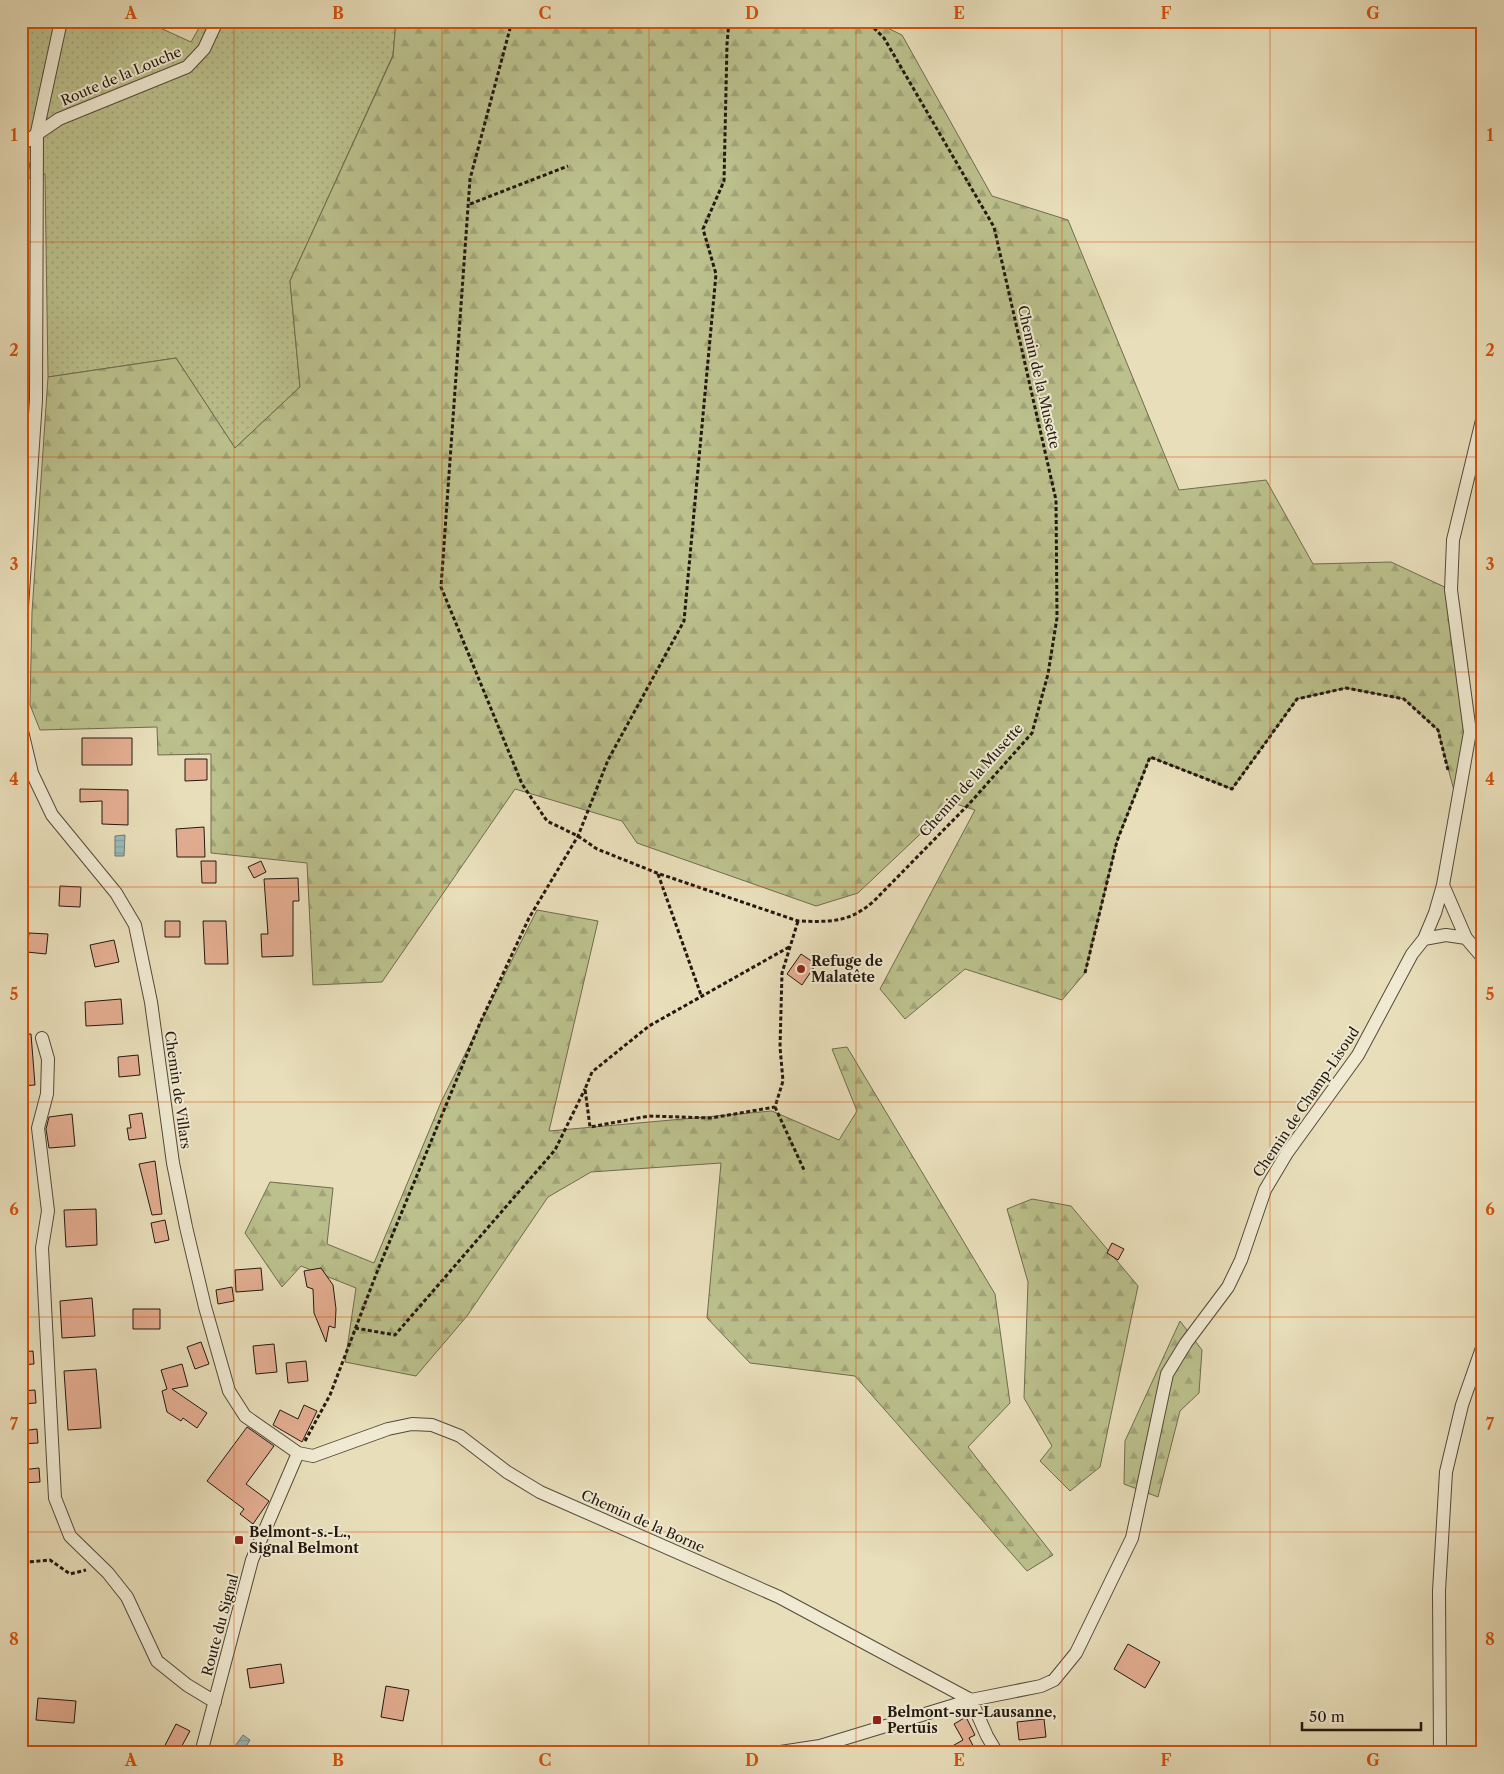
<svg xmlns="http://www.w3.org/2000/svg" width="1504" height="1774" font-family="'Libre Caslon Text',serif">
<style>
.grass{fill:url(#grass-dots);stroke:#6f6c4e}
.forest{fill:url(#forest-firs);stroke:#6f6c4e}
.water{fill:url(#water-rules);stroke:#6b7975}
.building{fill:#e3ad91;stroke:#23180f}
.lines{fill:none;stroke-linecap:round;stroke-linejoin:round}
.street-casing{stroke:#544a3a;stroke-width:14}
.path{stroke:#23180f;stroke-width:3;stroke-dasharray:4 2.5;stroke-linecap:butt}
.street{stroke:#f0ead2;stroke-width:12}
.grid{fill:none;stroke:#d4520c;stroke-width:1;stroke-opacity:0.55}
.poi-dot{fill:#8f2418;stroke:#f0ead2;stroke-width:2}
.labels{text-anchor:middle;stroke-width:4;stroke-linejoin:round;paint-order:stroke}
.street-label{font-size:14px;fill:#23180f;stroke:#f0ead2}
.poi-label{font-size:14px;font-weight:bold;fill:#23180f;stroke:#f0ead2;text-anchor:start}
.neatline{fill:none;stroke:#d4520c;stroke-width:2}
.grid-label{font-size:16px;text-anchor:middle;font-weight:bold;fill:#d4520c}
</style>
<defs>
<pattern id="grass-dots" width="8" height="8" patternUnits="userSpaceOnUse" patternTransform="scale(1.25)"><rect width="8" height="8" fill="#bbc08c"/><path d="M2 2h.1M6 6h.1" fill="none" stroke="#a0a478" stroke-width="1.8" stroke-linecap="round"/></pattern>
<pattern id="forest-firs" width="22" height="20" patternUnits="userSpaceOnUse" patternTransform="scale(1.25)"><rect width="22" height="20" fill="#bbc08c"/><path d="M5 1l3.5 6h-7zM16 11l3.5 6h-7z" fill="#a0a478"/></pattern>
<pattern id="water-rules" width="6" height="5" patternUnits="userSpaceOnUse" patternTransform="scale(1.25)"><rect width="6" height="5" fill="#9bbab9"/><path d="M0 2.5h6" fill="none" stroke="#859f9e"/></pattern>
</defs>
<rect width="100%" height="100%" fill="#e8deba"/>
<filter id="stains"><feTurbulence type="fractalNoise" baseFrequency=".004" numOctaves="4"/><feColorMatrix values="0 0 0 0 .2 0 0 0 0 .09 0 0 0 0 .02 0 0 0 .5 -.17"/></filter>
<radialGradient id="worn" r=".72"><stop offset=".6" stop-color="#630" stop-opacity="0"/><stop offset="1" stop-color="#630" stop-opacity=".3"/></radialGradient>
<!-- grass -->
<path class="grass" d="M 21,21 L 145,21 L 191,42 L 203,21 L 396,21 L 393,55 L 290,281 L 300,387 L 235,448 L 176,358 L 48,377 L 45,174 L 32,176 L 21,131 Z"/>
<!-- forest -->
<path class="forest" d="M 396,21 L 873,21 L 902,35 L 992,196 L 1068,220 L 1179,490 L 1266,480 L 1313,564 L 1391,562 L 1451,590 L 1470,732 L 1457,802 L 1438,730 L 1404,699 L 1346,688 L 1297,699 L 1232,789 L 1150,757 L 1117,841 L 1085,973 L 1062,1000 L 965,969 L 905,1019 L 880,989 L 975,810 L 953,803 L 858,893 L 816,906 L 637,843 L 622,821 L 515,789 L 382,982 L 313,985 L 307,863 L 211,853 L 211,754 L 158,755 L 157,727 L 40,730 L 30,705 L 32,612 L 48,377 L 176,358 L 235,448 L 300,387 L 290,281 L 393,56 Z
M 21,131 L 32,176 L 21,185 Z
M 537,910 L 598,921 L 549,1131 L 772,1111 L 839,1140 L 857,1111 L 832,1049 L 847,1047 L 995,1294 L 1010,1403 L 968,1447 L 1053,1555 L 1027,1571 L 855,1376 L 750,1363 L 707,1318 L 721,1163 L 591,1172 L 548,1197 L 467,1316 L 416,1376 L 345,1362 L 356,1288 L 301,1266 L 282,1287 L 245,1233 L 270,1182 L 333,1188 L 327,1244 L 374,1263 L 442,1100 Z
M 21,1133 L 25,1221 L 21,1222 Z
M 1032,1199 L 1071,1206 L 1138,1286 L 1100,1467 L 1070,1491 L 1040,1461 L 1052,1446 L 1024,1398 L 1028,1282 L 1007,1209 Z
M 1180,1321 L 1202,1350 L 1199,1393 L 1180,1411 L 1158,1497 L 1124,1484 L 1125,1441 Z"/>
<!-- water -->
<path class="water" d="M 125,835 L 124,856 L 115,856 L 115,836 Z
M 243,1735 L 250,1740 L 242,1753 L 233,1749 Z"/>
<!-- building -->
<path class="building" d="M 82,738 L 132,738 L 132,765 L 82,765 Z
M 185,759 L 207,759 L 207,780 L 185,781 Z
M 80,789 L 128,790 L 128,825 L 102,824 L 102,801 L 80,802 Z
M 204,827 L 205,857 L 177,857 L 176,829 Z
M 201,861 L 216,861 L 216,883 L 202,883 Z
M 261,861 L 266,872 L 254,878 L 248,867 Z
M 298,878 L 299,901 L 293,901 L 293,956 L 262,957 L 261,934 L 268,934 L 264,879 Z
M 60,886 L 81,887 L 80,907 L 59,906 Z
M 165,921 L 180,921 L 180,937 L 165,937 Z
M 203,921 L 226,921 L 228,964 L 205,964 Z
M 29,933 L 48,934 L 46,954 L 27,952 Z
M 114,940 L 119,962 L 95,967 L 90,945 Z
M 801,954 L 816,964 L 802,985 L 787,974 Z
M 121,999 L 123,1024 L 86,1026 L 85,1002 Z
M 21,1034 L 31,1034 L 35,1085 L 21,1086 Z
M 138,1055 L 140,1075 L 119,1077 L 118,1057 Z
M 142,1113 L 146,1138 L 129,1140 L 127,1128 L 131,1128 L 129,1115 Z
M 72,1114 L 75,1146 L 49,1148 L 46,1129 L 49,1117 Z
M 155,1161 L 162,1214 L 152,1215 L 139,1164 Z
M 96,1209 L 97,1245 L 66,1247 L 64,1210 Z
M 165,1220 L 169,1240 L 155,1243 L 151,1223 Z
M 1112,1243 L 1124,1249 L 1118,1260 L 1107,1253 Z
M 261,1268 L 263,1290 L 236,1292 L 235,1270 Z
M 321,1268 L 333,1285 L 336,1309 L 335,1328 L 329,1326 L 326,1342 L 314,1313 L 313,1289 L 307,1287 L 304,1271 Z
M 232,1287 L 234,1301 L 218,1304 L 216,1290 Z
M 92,1298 L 95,1336 L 62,1338 L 60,1301 Z
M 133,1309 L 160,1309 L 160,1329 L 133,1329 Z
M 201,1342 L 209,1364 L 195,1369 L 187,1347 Z
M 274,1344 L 277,1372 L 256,1374 L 253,1346 Z
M 33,1351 L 34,1364 L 21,1365 L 21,1352 Z
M 306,1361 L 308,1381 L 288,1383 L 286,1363 Z
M 182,1364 L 188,1386 L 172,1389 L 207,1413 L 197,1428 L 183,1418 L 181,1421 L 167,1412 L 162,1391 L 167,1389 L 161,1370 Z
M 96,1369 L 101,1428 L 68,1430 L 64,1371 Z
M 35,1390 L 36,1403 L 22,1404 L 21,1391 Z
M 304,1405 L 317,1411 L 302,1442 L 273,1425 L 280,1410 L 298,1419 Z
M 247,1427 L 274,1446 L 246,1484 L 269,1501 L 253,1524 L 240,1514 L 244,1509 L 207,1481 Z
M 37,1429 L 38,1443 L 21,1444 L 21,1431 Z
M 39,1468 L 40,1482 L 21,1483 L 21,1470 Z
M 1128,1644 L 1160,1662 L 1145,1688 L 1114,1669 Z
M 281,1664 L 284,1683 L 250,1688 L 247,1669 Z
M 386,1686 L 409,1690 L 403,1721 L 381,1717 Z
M 38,1698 L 76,1701 L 74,1723 L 36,1720 Z
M 966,1717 L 975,1735 L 969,1738 L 977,1753 L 940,1753 L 963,1740 L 954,1724 Z
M 1044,1719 L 1046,1737 L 1019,1740 L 1017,1722 Z
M 176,1724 L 190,1731 L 178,1753 L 161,1753 Z"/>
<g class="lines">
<defs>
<path id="street" d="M 21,145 L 59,119 L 187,67 L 204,49 L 217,21
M 21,622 L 36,400 L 37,132 L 61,21
M 21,727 L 32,773 L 52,815 L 116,893 L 135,925 L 151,1002 L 173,1163 L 186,1227 L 205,1307 L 229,1391 L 245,1416 L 298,1453 L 313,1456 L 388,1429 L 412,1424 L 432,1425 L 460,1436 L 507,1472 L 540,1492 L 779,1597 L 971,1700
M 1443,885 L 1466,938 L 1483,958
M 1424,939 L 1446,935 L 1466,938
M 42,1038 L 48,1059 L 47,1094 L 38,1128 L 48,1211 L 42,1248 L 55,1498 L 70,1536 L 108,1573 L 127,1597 L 157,1661 L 187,1685 L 215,1702
M 971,1700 L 987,1736 L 997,1753
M 201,1753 L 252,1560 L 298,1453
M 774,1753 L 820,1746 L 971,1700 L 1041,1686 L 1054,1680 L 1076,1653 L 1132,1538 L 1167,1374 L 1186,1343 L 1228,1287 L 1241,1260 L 1265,1190 L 1287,1153 L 1358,1055 L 1412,954 L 1424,939 L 1435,913 L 1443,885 L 1470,732 L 1451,590 L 1453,540 L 1483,416
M 1440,1753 L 1439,1591 L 1446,1472 L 1462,1405 L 1483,1345"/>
</defs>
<!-- street casing -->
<use href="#street" class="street-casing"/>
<!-- path -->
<path class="path" d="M 512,21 L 470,179 L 441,587 L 522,784 L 547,821 L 578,836 L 597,849 L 657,873 L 798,921 C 830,922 849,923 874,901 L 969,804 L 1032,733 L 1048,674 L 1057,618 L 1056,500 L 994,227 L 884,38 L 867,21
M 470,204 L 568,166
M 658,874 L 701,995
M 789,947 L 649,1026 L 592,1072 L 585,1089 L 590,1127 L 649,1116 L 711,1118 L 775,1107 L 783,1081 L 780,1047 L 782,973 L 798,921
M 1085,973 L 1117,841 L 1150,757 L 1232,789 L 1297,699 L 1346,688 L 1404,699 L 1438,730 L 1448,770
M 775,1107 L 805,1172
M 355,1328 L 395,1335 L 555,1150 L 585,1089
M 305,1441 L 330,1395 L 377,1272 L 480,1023 L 529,918 L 578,836 L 608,760 L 684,621 L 716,274 L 703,229 L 724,181 L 727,44 L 729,21
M 21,1623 L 25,1618 L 23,1582 L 28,1562 L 50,1560 L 70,1574 L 86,1570"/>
<!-- street -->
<use href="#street" class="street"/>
</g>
<!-- grid -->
<path class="grid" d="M 234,21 L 234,1753M 442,21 L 442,1753M 649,21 L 649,1753M 856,21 L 856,1753M 1062,21 L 1062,1753M 1270,21 L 1270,1753M 21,242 L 1483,242M 21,457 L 1483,457M 21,672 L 1483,672M 21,887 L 1483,887M 21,1102 L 1483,1102M 21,1317 L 1483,1317M 21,1532 L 1483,1532"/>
<!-- markers -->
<g class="poi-dot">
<circle cx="801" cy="969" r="5"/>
<rect x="234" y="1535" width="10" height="10" rx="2.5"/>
<rect x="872" y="1715" width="10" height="10" rx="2.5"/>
</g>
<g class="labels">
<!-- street labels -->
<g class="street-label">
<text transform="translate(121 76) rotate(-23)" y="5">Route de la Louche</text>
<text transform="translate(1039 377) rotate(77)" y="5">Chemin de la Musette</text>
<text transform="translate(971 780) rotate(-48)" y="5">Chemin de la Musette</text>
<text transform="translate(178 1090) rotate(82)" y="5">Chemin de Villars</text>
<text transform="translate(1306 1102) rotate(-56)" y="5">Chemin de Champ-Lisoud</text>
<text transform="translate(643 1521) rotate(24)" y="5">Chemin de la Borne</text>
<text transform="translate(220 1625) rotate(-75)" y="5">Route du Signal</text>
</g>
<!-- poi labels -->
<g class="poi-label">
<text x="811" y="966">Refuge de<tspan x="811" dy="16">Malatête</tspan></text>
<text x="249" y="1537">Belmont-s.-L.,<tspan x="249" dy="16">Signal Belmont</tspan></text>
<text x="887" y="1717">Belmont-sur-Lausanne,<tspan x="887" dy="16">Pertuis</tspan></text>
</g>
</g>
<!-- margin -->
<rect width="1504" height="1774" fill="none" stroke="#e8deba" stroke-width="55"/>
<!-- scale -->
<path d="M1302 1722v8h119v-8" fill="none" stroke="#23180f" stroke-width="2.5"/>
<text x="1309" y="1722" font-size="15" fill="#23180f" stroke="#f0ead2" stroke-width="4" paint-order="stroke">50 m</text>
<rect x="28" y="28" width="1448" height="1718" class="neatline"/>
<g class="grid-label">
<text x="131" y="19">A</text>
<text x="338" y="19">B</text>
<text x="545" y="19">C</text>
<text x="752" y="19">D</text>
<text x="959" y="19">E</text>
<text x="1166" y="19">F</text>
<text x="1373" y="19">G</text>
<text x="14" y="141">1</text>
<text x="1490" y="141">1</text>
<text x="14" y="356">2</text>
<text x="1490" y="356">2</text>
<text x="14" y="570">3</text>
<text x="1490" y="570">3</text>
<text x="14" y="785">4</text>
<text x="1490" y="785">4</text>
<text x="14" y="1000">5</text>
<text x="1490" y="1000">5</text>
<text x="14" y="1215">6</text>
<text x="1490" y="1215">6</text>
<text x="14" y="1430">7</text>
<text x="1490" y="1430">7</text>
<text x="14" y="1645">8</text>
<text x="1490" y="1645">8</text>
<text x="131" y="1766">A</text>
<text x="338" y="1766">B</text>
<text x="545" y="1766">C</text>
<text x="752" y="1766">D</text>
<text x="959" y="1766">E</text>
<text x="1166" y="1766">F</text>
<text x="1373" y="1766">G</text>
</g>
<rect width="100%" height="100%" filter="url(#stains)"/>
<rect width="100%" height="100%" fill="url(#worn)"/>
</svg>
